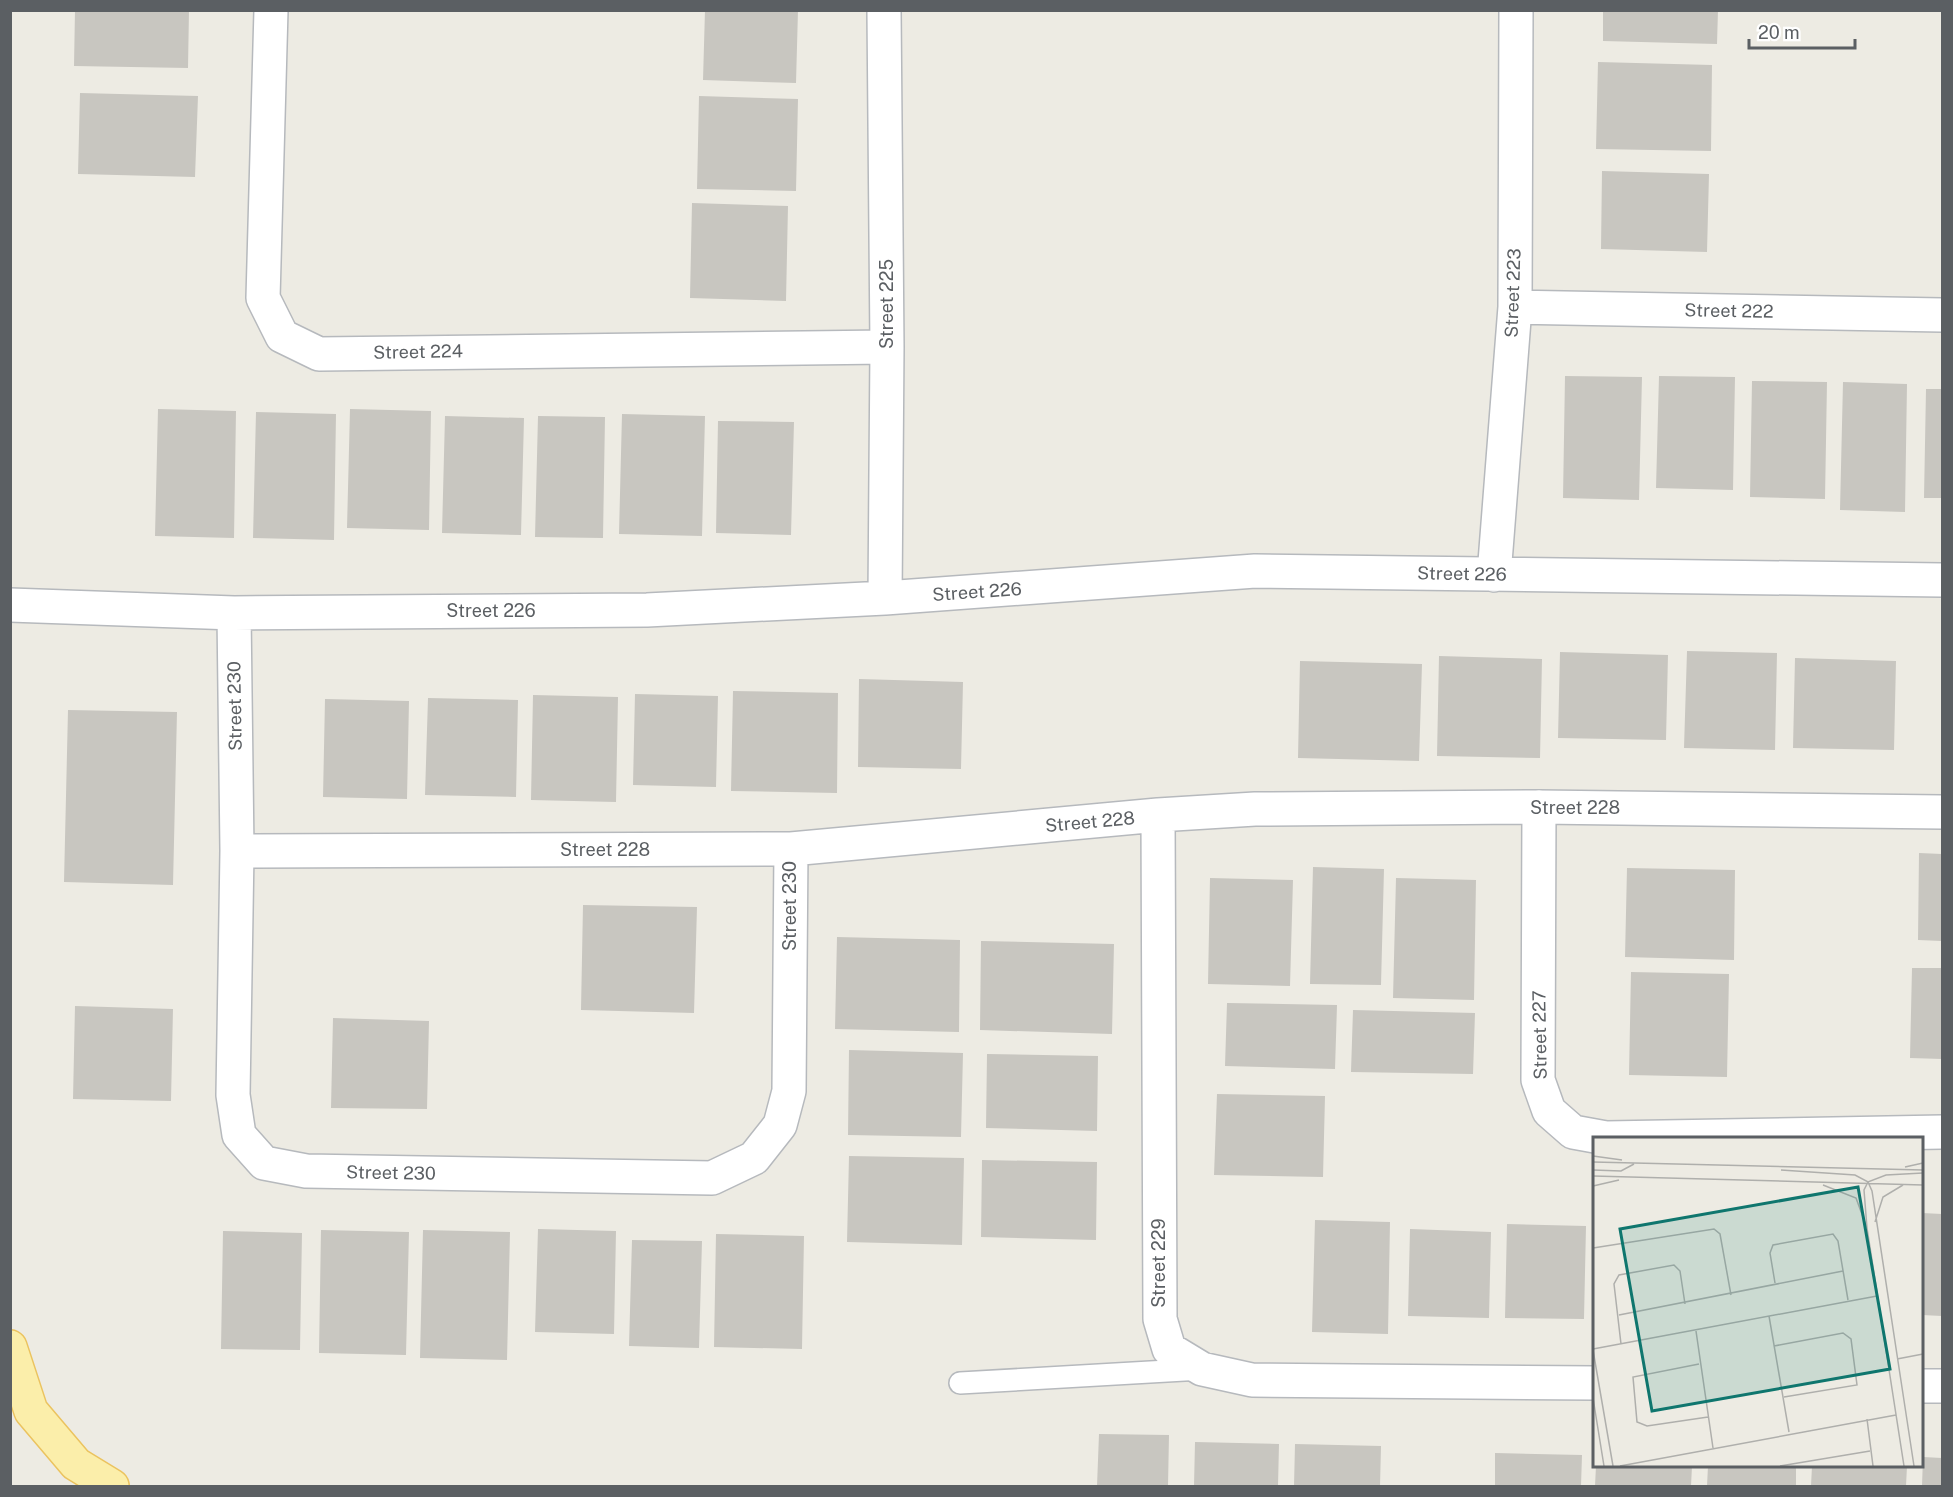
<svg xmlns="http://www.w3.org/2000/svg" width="1953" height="1497" font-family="'Public Sans',sans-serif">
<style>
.building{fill:#c8c6c0}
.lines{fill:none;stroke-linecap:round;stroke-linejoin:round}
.service-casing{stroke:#b6b9bd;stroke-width:24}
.minor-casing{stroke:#b6b9bd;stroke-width:36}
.primary-casing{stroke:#ebc35f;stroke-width:36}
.service{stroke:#fff;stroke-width:21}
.minor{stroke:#fff;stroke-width:33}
.primary{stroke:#fbeeaa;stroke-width:33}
.labels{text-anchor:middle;stroke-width:4.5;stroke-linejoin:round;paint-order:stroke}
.street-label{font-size:18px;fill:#5b5f63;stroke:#fff}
.inset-road{fill:none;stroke:#afafac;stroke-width:1.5}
.view{fill:#0f766e;fill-opacity:0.15;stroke:#0f766e;stroke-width:3}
.inset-edge{fill:none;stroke:#5b5f63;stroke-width:3}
</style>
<rect width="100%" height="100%" fill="#edebe3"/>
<!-- building -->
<path class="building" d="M 75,10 L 189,10 L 188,68 L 74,66 Z
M 705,10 L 798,10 L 796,83 L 703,80 Z
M 1603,10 L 1718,10 L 1717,44 L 1603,41 Z
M 1598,62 L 1712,65 L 1711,151 L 1596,149 Z
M 80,93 L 198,96 L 195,177 L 78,174 Z
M 699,96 L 798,99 L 796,191 L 697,189 Z
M 1602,171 L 1709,174 L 1707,252 L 1601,249 Z
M 692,203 L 788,206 L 786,301 L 690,298 Z
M 1565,376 L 1642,377 L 1639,500 L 1563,498 Z
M 1659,376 L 1735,377 L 1733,490 L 1656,488 Z
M 1752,381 L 1827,382 L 1825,499 L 1750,497 Z
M 1843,382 L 1907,384 L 1905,512 L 1840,510 Z
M 1926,389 L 1942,389 L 1942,498 L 1924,498 Z
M 158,409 L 236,411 L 234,538 L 155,536 Z
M 350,409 L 431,411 L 429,530 L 347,528 Z
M 256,412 L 336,414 L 334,540 L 253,538 Z
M 622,414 L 705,416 L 702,536 L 619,534 Z
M 445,416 L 524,418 L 521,535 L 442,533 Z
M 538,416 L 605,417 L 603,538 L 535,537 Z
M 718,421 L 794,422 L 791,535 L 716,533 Z
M 1687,651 L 1777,653 L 1775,750 L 1684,748 Z
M 1560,652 L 1668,655 L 1666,740 L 1558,738 Z
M 1439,656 L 1542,659 L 1540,758 L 1437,756 Z
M 1795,658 L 1896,661 L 1894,750 L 1793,748 Z
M 1300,661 L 1422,664 L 1419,761 L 1298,758 Z
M 859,679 L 963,682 L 961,769 L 858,767 Z
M 733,691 L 838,693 L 837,793 L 731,791 Z
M 635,694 L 718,696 L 716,787 L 633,785 Z
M 533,695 L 618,697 L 616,802 L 531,800 Z
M 428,698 L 518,700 L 516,797 L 425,795 Z
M 325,699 L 409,701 L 407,799 L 323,797 Z
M 68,710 L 177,712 L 173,885 L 64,882 Z
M 1919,853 L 1942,854 L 1942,941 L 1918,940 Z
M 1313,867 L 1384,869 L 1381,985 L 1310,984 Z
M 1627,868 L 1735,870 L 1734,960 L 1625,957 Z
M 1210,878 L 1293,880 L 1290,986 L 1208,984 Z
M 1396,878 L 1476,880 L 1474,1000 L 1393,998 Z
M 583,905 L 697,907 L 694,1013 L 581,1010 Z
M 837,937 L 960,940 L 959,1032 L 835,1029 Z
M 981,941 L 1114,944 L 1112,1034 L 980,1030 Z
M 1912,968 L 1942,968 L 1942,1059 L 1910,1058 Z
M 1631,972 L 1729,974 L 1727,1077 L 1629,1075 Z
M 1227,1003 L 1337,1005 L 1335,1069 L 1225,1066 Z
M 75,1006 L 173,1009 L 171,1101 L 73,1099 Z
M 1353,1010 L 1475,1013 L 1473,1074 L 1351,1072 Z
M 333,1018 L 429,1021 L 427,1109 L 331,1108 Z
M 849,1050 L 963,1053 L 961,1137 L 848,1135 Z
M 987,1054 L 1098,1056 L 1097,1131 L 986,1128 Z
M 1217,1094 L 1325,1096 L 1323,1177 L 1214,1175 Z
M 849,1156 L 964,1158 L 962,1245 L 847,1242 Z
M 982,1160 L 1097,1162 L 1096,1240 L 981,1237 Z
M 1922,1213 L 1942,1214 L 1942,1316 L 1922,1315 Z
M 1315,1220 L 1390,1222 L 1388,1334 L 1312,1332 Z
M 1507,1224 L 1586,1226 L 1584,1319 L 1505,1318 Z
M 538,1229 L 616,1231 L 614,1334 L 535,1332 Z
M 1410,1229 L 1491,1232 L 1489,1318 L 1408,1316 Z
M 321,1230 L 409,1232 L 406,1355 L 319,1353 Z
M 423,1230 L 510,1232 L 507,1360 L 420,1358 Z
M 223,1231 L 302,1233 L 300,1350 L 221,1349 Z
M 716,1234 L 804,1236 L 802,1349 L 714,1347 Z
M 632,1240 L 702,1241 L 699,1348 L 629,1346 Z
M 1099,1434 L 1169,1435 L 1168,1486 L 1097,1486 Z
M 1195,1442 L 1279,1444 L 1278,1486 L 1194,1486 Z
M 1295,1444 L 1381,1446 L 1380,1486 L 1294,1486 Z
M 1495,1453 L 1582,1455 L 1581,1486 L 1495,1486 Z
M 1923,1457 L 1942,1458 L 1942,1486 L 1922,1486 Z
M 1596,1466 L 1692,1466 L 1691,1486 L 1595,1486 Z
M 1708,1466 L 1796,1466 L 1796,1486 L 1707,1486 Z
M 1812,1466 L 1907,1466 L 1906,1486 L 1811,1486 Z"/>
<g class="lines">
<defs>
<path id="service" d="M 960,1383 L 1202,1369"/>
<path id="minor" d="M 271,10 L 263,298 L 282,336 L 319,354 L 887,347
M 884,10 L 887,347 L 885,598
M 1515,307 L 1942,315
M 1494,575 L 1515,307 L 1516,10
M 10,605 L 234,613 L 647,610 L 885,598 L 1255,571 L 1942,580
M 234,613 L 237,851 L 233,1095 L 239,1135 L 264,1163 L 306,1171 L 712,1178 L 754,1158 L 780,1125 L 789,1091 L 791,849
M 1539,807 L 1538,1080 L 1549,1111 L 1573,1132 L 1606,1138 L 1942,1132
M 1158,815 L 1160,1319 L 1169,1349 L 1202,1369 L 1252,1380 L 1594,1383
M 237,851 L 791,849 L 1158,815 L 1255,809 L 1539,807 L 1942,812
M 1922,1386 L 1942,1386"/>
<path id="primary" d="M 10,1347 L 31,1411 L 76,1464 L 112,1486"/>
</defs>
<!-- service casing -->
<use href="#service" class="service-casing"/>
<!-- minor casing -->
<use href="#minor" class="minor-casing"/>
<!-- primary casing -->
<use href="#primary" class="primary-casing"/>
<!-- service -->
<use href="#service" class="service"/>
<!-- minor -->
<use href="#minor" class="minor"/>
<!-- primary -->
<use href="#primary" class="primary"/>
</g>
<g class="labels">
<!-- street labels -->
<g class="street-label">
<text transform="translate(1513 293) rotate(-88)" y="6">Street 223</text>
<text transform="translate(887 304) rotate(-90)" y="6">Street 225</text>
<text transform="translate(1729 311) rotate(1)" y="6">Street 222</text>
<text transform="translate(418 352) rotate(-1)" y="6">Street 224</text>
<text transform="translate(1462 574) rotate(1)" y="6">Street 226</text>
<text transform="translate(977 592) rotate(-4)" y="6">Street 226</text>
<text x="491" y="617">Street 226</text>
<text transform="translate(235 706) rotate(-91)" y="6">Street 230</text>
<text x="1575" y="814">Street 228</text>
<text transform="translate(1090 822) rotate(-5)" y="6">Street 228</text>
<text x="605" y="856">Street 228</text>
<text transform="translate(790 906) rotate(-90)" y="6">Street 230</text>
<text transform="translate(1540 1035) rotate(-91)" y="6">Street 227</text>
<text transform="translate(391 1173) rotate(1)" y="6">Street 230</text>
<text transform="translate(1159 1263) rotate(-90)" y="6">Street 229</text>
</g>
</g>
<!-- overview -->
<g transform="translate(1593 1137)">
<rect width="330" height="330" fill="#edebe3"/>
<path class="inset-road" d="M 0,19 L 29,23M 0,25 L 330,33M 312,30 L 330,26M 0,33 L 28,34 L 41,27M 188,33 L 262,38 L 275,45 L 293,38 L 330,36M 0,39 L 330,48M 275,45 L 279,54 L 321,329M 275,45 L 271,53 L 274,91 L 311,329M 230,48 L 263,61 L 274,91M 0,49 L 26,43M 282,85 L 290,60 L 310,48M 0,111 L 121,92 L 127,97 L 138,158M 182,146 L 177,116 L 180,108 L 240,97 L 245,104 L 255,163M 26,178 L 250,134M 176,179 L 196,295M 103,194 L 120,311M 28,207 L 21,147 L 26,138 L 81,128 L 87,134 L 92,167M 181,209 L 250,196 L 258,202 L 264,248 L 191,260M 0,212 L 284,159M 0,213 L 20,329M 304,222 L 330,217M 106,227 L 40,240 L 44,285 L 54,289 L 115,280M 0,261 L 11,329M 274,282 L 280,329M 27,329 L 303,278M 187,329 L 277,314"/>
<path class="view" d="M 265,50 L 297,232 L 59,274 L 27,92 Z"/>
<rect width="330" height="330" class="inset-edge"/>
</g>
<!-- border -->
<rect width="1953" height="1497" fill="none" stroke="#5b5f63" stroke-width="24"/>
<!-- scale -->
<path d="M1749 39v9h106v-9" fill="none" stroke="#5b5f63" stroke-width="3"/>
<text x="1758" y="39" font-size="18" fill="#5b5f63" stroke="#ffffff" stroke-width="4.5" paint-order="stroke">20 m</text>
</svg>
